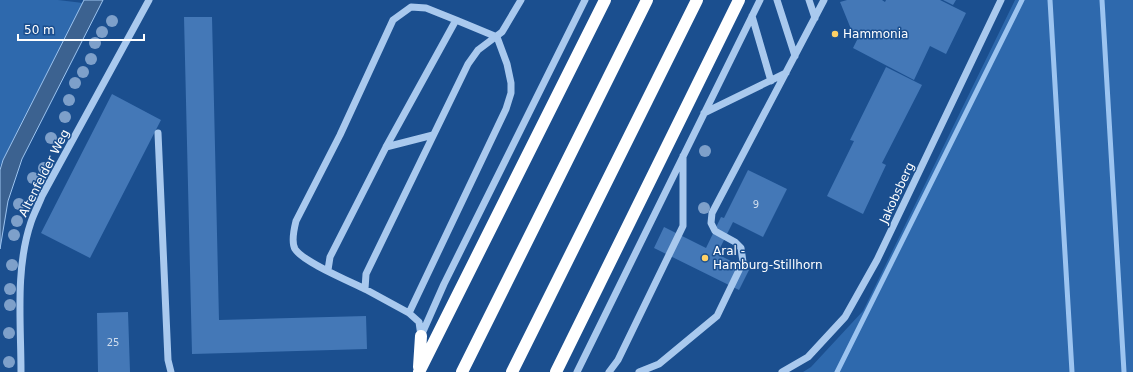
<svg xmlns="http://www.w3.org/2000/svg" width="1133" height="372" font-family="'DejaVu Sans',sans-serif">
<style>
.green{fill:#2e69ad}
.water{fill:#3c6290;stroke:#9cc4f0}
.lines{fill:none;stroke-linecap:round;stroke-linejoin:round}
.stream{stroke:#9cc4f0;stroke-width:5}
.building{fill:#4478b7}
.minor{stroke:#a9c9ee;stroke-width:7}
.highway{stroke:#fff;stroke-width:12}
.tree{fill:#7ea0ca}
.poi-dot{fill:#ffd166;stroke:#1b4f8f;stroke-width:1.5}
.labels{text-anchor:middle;stroke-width:3;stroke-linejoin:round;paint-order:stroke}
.number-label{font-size:10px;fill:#d0dded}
.poi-label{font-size:12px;fill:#fff;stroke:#1b4f8f;text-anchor:start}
.street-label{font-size:12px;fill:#fff;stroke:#1b4f8f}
</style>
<rect width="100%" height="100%" fill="#1b4f8f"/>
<!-- green -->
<path class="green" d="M 0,0 L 58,0 L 83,3 L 0,166 Z
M 1015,0 L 1133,0 L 1133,372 L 803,372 L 811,367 L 863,311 Z"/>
<!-- water -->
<path class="water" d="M 84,0 L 103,0 L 22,159 L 8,201 L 0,249 L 0,170 L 3,160 Z"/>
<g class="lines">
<!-- stream -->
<path class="stream" d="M 1050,0 L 1072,372
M 1102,0 L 1124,372
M 837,372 L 1022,0"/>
</g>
<!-- building -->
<path class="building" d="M 847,0 L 882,0 L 885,2 L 886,0 L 940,0 L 966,13 L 946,54 L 930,46 L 914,80 L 853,48 L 860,34 L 851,29 L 840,2 Z
M 943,0 L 956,0 L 953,5 Z
M 184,17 L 212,17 L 219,320 L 366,316 L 367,349 L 192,354 Z
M 886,67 L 922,85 L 882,163 L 886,165 L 863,214 L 827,196 L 854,141 L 850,140 Z
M 112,94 L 161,120 L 90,258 L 41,233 Z
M 748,170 L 787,189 L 763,237 L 733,222 L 717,254 L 749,270 L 739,290 L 654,248 L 664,227 L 706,248 L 721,217 L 724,218 Z
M 128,312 L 130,372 L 98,372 L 97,313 Z"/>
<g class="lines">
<!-- minor -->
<path class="minor" d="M 777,0 L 795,56
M 809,0 L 815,18
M 752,16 L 771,81
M 704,113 L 786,73
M 158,133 L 168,360 L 171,372
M 386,147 L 433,135
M 328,270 L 330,257 L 386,147 L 456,20 L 497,37 L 507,64 L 511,83 L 511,93 L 506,109 L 409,313
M 365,289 C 349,281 303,262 295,249 C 291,242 294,229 296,221 L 340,135 L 393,20 L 411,7 L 426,8 L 456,20
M 421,336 L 419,322 L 409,313 L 365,289 L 366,274 L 468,64 L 478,50 L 502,32 L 521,0
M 421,336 L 444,284 L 585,0
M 21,372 C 21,323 15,269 31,222 C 34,213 39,204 42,196 L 149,0
M 577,372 L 760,0
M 609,372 L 618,360 L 683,226 L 683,156
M 639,372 L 659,364 L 717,316 L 743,262 L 741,248 L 735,242 L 715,231 L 711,223 L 712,213 L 824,0
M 782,372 L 808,357 L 845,317 L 877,260 L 1001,0"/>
<!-- highway -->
<path class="highway" d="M 419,367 L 421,336
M 419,372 L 605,0
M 462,372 L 647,0
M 512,372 L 697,0
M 556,372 L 739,0"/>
</g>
<!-- trees -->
<g class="tree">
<circle cx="112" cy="21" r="6"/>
<circle cx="102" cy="32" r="6"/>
<circle cx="95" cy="43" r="6"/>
<circle cx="91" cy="59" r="6"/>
<circle cx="83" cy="72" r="6"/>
<circle cx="75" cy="83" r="6"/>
<circle cx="69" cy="100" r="6"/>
<circle cx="65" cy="117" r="6"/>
<circle cx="51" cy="138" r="6"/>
<circle cx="705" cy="151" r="6"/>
<circle cx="44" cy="168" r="6"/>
<circle cx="33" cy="178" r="6"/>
<circle cx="19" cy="204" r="6"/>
<circle cx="704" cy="208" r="6"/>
<circle cx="17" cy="221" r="6"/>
<circle cx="14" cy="235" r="6"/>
<circle cx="12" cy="265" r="6"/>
<circle cx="10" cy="289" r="6"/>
<circle cx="10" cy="305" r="6"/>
<circle cx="9" cy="333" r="6"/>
<circle cx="9" cy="362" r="6"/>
</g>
<!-- markers -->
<g class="poi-dot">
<circle cx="835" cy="34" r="4"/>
<circle cx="705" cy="258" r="4"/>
</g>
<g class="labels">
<!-- number labels -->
<g class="number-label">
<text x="756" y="208">9</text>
<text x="113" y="346">25</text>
</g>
<!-- poi labels -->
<g class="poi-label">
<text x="843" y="38">Hammonia</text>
<text x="713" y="255">Aral -<tspan x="713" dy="14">Hamburg-Stillhorn</tspan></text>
</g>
<!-- street labels -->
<g class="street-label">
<text transform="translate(44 173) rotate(-63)" y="4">Altenfelder Weg</text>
<text transform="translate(897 193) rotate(-65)" y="4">Jakobsberg</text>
</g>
</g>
<!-- scale -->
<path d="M18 34v6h126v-6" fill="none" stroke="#ffffff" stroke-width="2"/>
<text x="24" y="34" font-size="12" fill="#ffffff" stroke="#1b4f8f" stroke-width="3" paint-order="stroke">50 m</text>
</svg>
